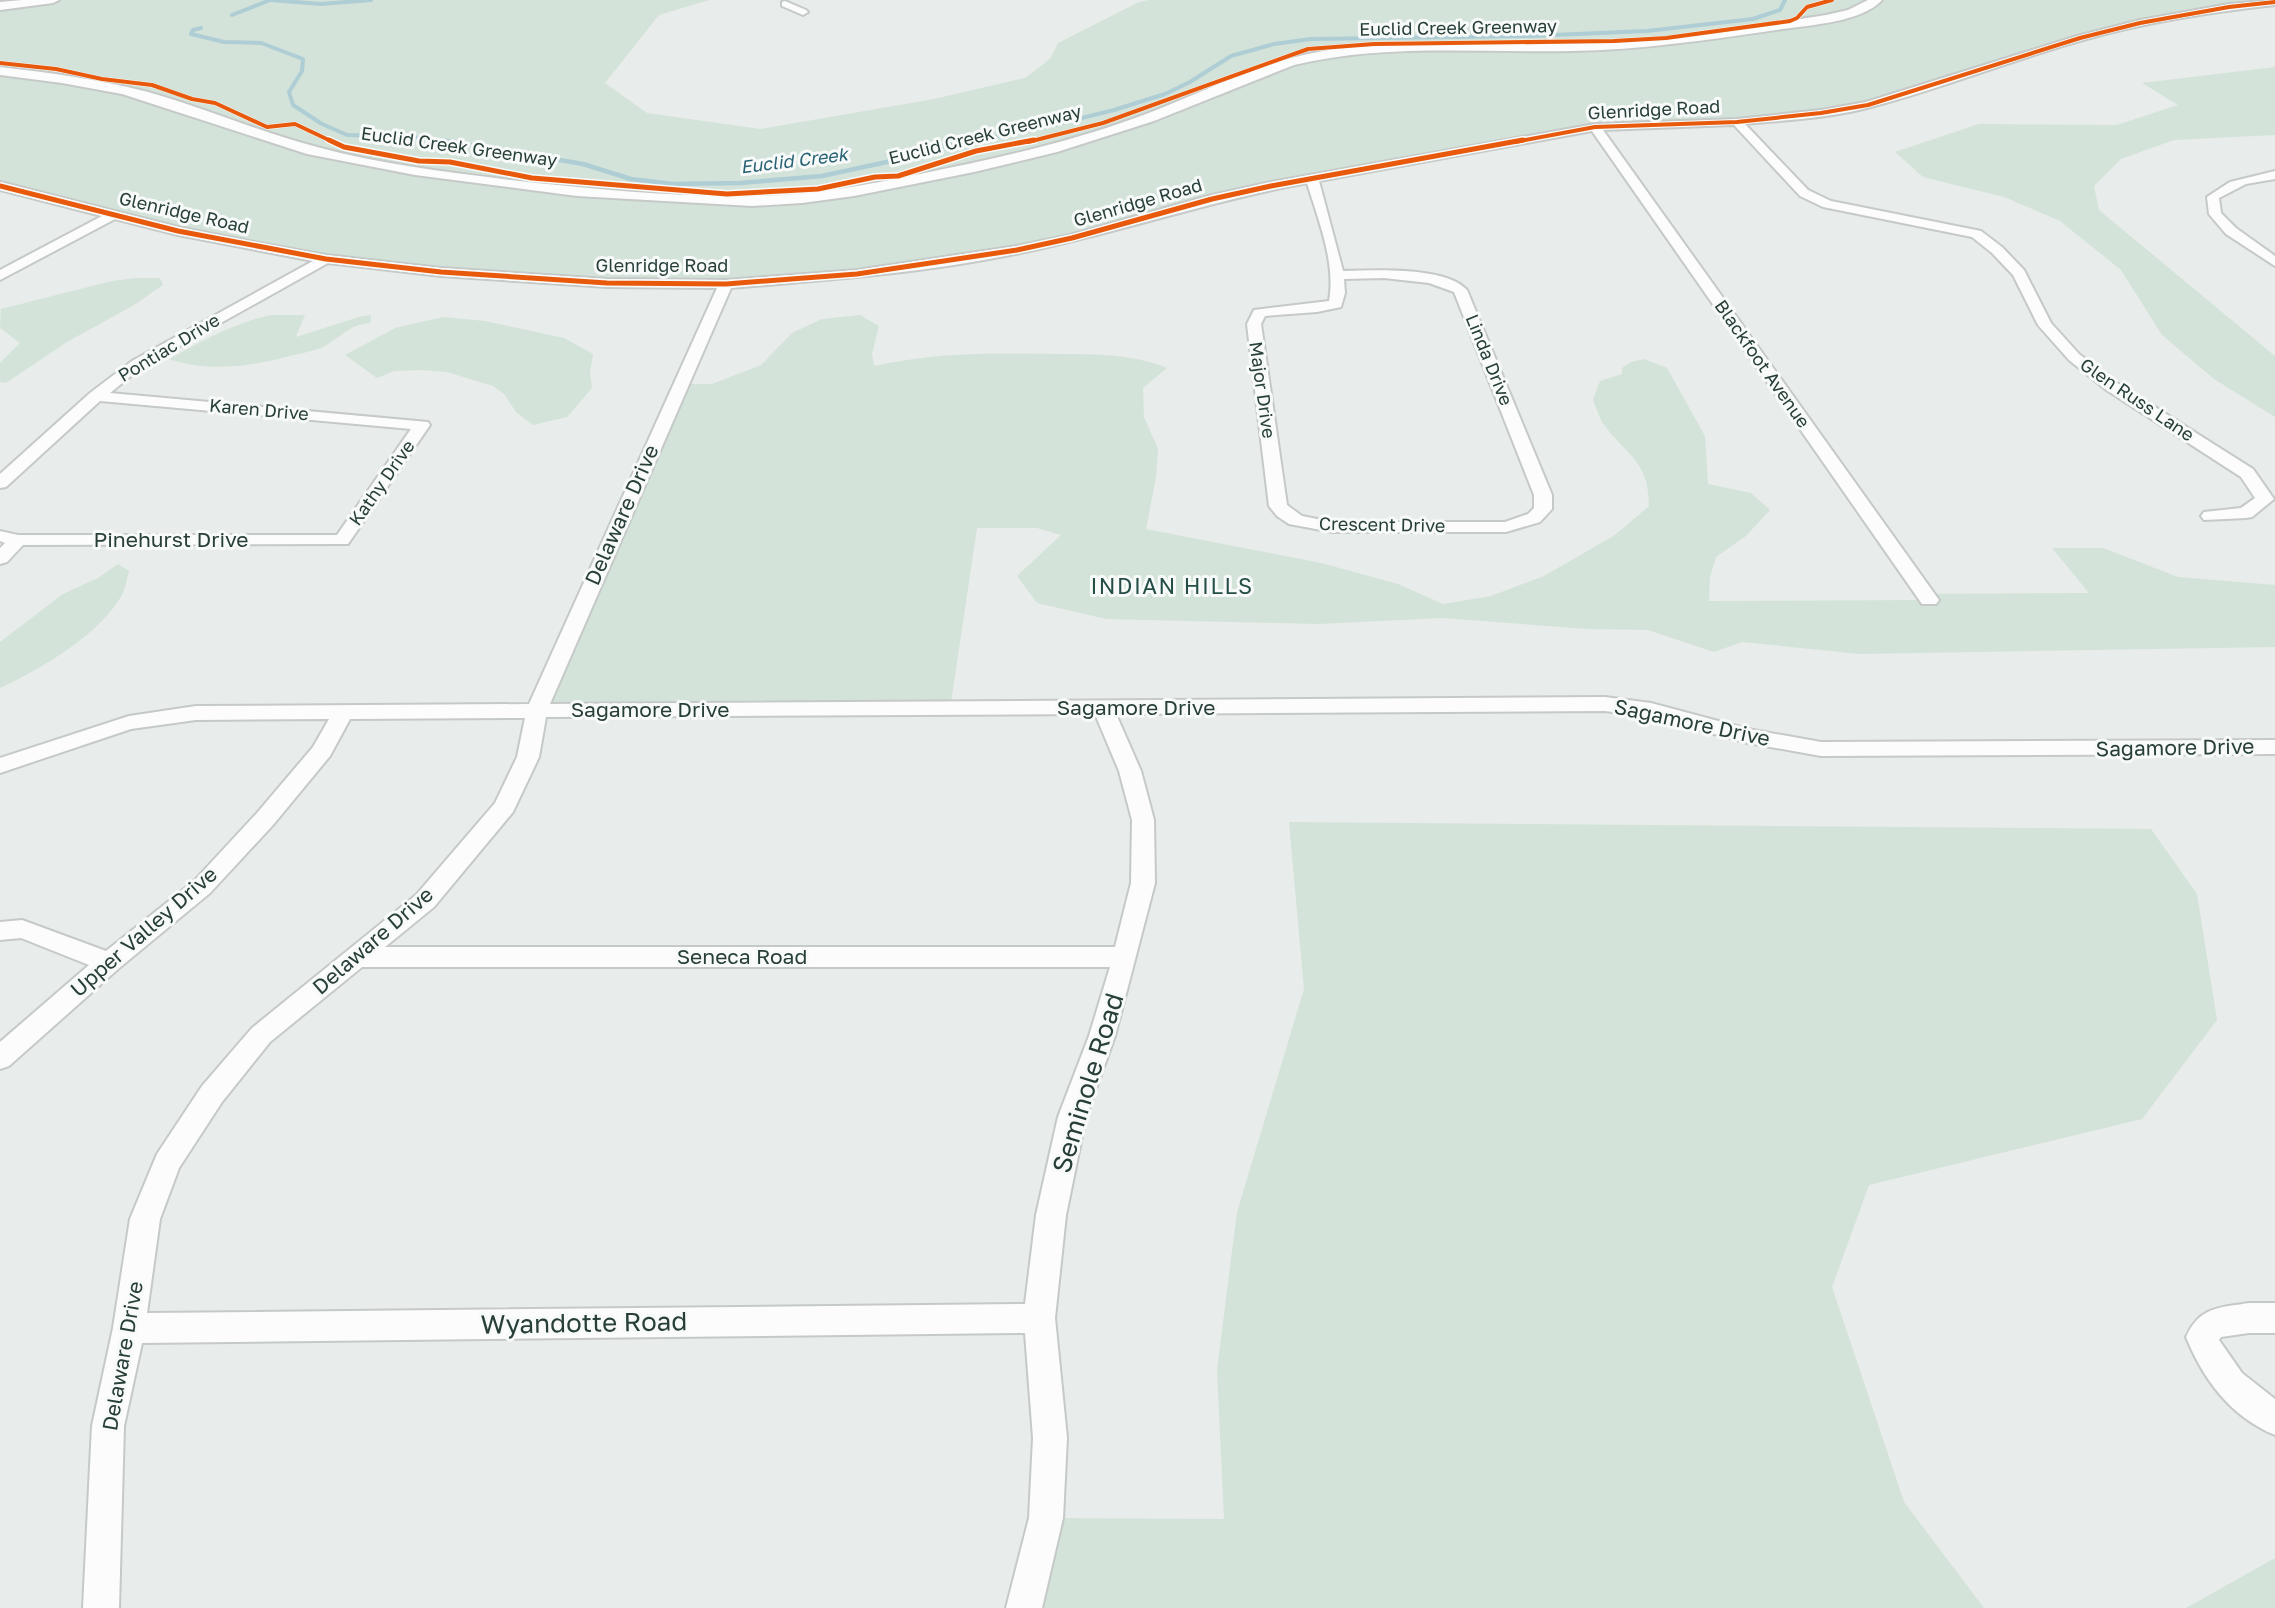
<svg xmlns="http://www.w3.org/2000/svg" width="2275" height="1608" font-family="'Golos Text',sans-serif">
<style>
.green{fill:#d3e3d9}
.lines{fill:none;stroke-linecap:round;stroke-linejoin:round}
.stream-far1{stroke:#aecdd5;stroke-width:4}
.stream{stroke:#aecdd5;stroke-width:4.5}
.minor-casing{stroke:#c5c9c7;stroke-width:4}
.tertiary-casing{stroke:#c5c9c7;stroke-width:4}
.minor{fill:#fcfcfc;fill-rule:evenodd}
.tertiary{fill:#fcfcfc;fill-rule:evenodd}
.cycleway-far1-casing{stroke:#f7faf9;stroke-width:5}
.cycleway-casing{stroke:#f7faf9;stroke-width:8}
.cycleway-far1{stroke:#e8590c;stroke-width:4}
.cycleway{stroke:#e8590c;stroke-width:5}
.labels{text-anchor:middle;stroke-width:6;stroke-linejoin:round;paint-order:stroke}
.far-street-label{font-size:18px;fill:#273e39;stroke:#f7faf9}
.far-water-label{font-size:18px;font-style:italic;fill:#276274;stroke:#f7faf9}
.street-label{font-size:21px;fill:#273e39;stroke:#f7faf9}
.neighbourhood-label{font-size:22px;letter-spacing:1.5px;fill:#254e47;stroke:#f7faf9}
.near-street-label{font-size:26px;fill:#273e39;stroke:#f7faf9}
</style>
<rect width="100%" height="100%" fill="#e8ecea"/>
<!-- green -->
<path class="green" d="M 0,0 L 709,0 L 659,15 L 605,83 L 647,113 L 760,129 L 934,99 L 1025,78 L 1050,59 L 1058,43 L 1139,2 L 1149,0 L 2275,0 L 2275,2 L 2218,9 L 2080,38 L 1868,105 L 1780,118 L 1604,127 L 1312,179 L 1072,238 L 929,265 L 726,284 L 607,283 L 441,272 L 249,245 L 0,186 Z
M 2275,67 L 2275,135 L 2174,140 L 2121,159 L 2094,186 L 2099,210 L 2275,356 L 2275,417 L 2214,379 L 2162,335 L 2121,270 L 2060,221 L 2004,197 L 1923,177 L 1895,152 L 1979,124 L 2117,125 L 2178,105 L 2142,83 Z
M 136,278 L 160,278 L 163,285 L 134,305 L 67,342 L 6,383 L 0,382 L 0,363 L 20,343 L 0,328 L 1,309 L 112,281 Z
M 271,315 L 305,315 L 296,337 L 362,316 L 371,315 L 370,323 C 347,325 340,339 321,348 C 313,351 302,353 294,355 C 254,366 209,373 169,359 C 203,341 233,323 271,315 Z
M 860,315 L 879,326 L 872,354 L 874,366 C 939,352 992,353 1058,354 C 1093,354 1134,354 1167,368 L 1143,388 L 1144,417 L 1158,449 L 1156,477 L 1146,529 L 1321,563 L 1398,584 L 1443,604 L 1491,596 L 1544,576 L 1615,535 L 1649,506 C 1649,459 1625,455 1602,422 C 1598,415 1596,407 1593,400 L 1600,381 L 1622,374 L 1622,368 L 1631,362 L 1644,359 L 1667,368 L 1705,436 L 1708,484 L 1751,493 L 1770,510 L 1746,536 L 1716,557 L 1710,577 L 1709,601 L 1929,600 L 1925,594 L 2089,593 L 2052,548 L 2103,548 L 2178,577 L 2275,585 L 2275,647 L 1860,654 L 1742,642 L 1714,652 L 1648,630 L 1588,629 L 1442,618 L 1318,624 L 1106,619 L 1037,603 L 1017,576 L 1061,535 L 1037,528 L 977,528 L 950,709 L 537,710 L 681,384 L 712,384 L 761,365 L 792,333 L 822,319 Z
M 443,317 L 485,321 L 564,338 L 593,354 L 590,373 L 592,388 L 567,417 L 533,425 L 516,412 L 504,394 L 493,386 L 447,372 L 422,370 L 394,371 L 377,378 L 345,355 L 395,328 Z
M 118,564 L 129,571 C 127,578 126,586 123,593 C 102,634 40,669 0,688 L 0,642 L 63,594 L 98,578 Z
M 1289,822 L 2151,829 L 2197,894 L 2217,1020 L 2142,1119 L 1869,1185 L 1832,1287 L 1904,1502 L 1984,1608 L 1024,1608 L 1046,1518 L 1224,1519 L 1217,1370 L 1237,1212 L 1304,989 Z
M 2275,1558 L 2275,1608 L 2186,1608 Z"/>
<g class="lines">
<!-- stream-far1 -->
<path class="stream-far1" d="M 271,0 L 321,4 L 371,0
M 232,15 L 270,0
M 201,28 L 193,30 L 191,34 L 224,42 L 261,43 L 303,59 L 302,71 L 289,92 L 293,105 L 322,124 L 347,135 L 411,137 L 456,142
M 967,142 L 1041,128 L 1114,110 L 1165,94 L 1190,82 L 1231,56 L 1274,44 L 1311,39 L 1529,36 L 1647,31 L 1753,19 L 1780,10 L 1785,0"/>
<!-- stream -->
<path class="stream" d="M 441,140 L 583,164 L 631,179 L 672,184 L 740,183 L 822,176 L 896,160 L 927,149 L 975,140"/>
<defs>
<path id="minor" d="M 2275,0 L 2275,5 C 2211,12 2146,22 2083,40 C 2012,60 1943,88 1871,107 C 1831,118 1787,120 1745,124 L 1808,190 L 1831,201 L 1981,231 L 2002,247 L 2024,270 L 2051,323 L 2079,354 L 2117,383 L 2253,469 L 2274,499 L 2252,517 L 2246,518 L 2204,520 L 2201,516 L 2204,512 L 2241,508 L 2255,498 L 2241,477 L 2105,389 L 2069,360 L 2038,325 L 2013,275 L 1992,253 L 1972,237 L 1823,207 L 1800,196 L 1734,125 L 1603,130 L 1939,600 L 1936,604 L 1922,604 L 1592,131 L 1319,181 L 1343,271 C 1373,270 1446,266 1467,290 L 1552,495 L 1552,509 L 1540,522 L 1506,532 L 1332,532 L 1289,524 L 1277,516 L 1269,506 L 1247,324 L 1254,310 L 1329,301 C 1336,263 1318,219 1307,183 C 1210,201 1117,233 1020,253 C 925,273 828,280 731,288 L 550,704 L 1605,697 L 1651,703 L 1748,729 L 1821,742 L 2275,740 L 2275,754 L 1821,756 L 1748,743 L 1651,717 L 1605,711 L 1116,714 L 1141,771 L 1154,820 L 1155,883 L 1115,1036 L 1086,1117 L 1066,1215 L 1055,1318 L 1067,1438 L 1063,1518 L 1042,1608 L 1006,1608 L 1029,1518 L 1033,1438 L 1025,1333 L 142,1343 L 124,1426 L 119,1608 L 83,1608 L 92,1426 L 113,1328 L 130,1219 L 157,1154 L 202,1086 L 252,1028 L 416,895 L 495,803 L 517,757 L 525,718 L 350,719 L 330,756 L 273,825 L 210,893 L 118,969 L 9,1066 L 0,1069 L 0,1042 L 89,965 L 21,938 L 0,940 L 0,922 L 22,920 L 106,951 L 194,881 L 257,813 L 313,747 L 329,719 L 196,720 L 131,729 L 0,773 L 0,758 L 129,716 L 196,706 L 529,704 L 717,288 L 607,287 L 441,276 L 328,263 L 142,367 L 110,393 L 428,422 L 430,425 L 348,544 L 23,545 L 7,562 L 0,564 L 0,548 L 5,543 L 0,541 L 0,531 L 18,535 L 337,535 L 411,429 L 100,401 L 6,487 L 0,488 L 0,474 L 90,393 L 132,361 L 313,261 L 178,235 L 115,219 L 0,280 L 0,270 L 102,216 L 0,190 L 0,182 L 178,227 L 249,241 L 326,255 L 441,268 L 607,279 L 726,280 L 857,270 L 1017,246 L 1070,235 L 1208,196 L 1271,182 L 1595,124 L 1737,119 L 1821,110 L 1866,102 L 2077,36 L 2140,20 L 2229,4 ZM 1384,278 L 1429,283 L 1454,292 L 1534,495 L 1534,508 L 1528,514 L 1505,522 L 1332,522 L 1302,516 L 1287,505 L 1261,324 L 1265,316 L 1317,312 L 1341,307 L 1345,293 L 1344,279 ZM 1095,714 L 1119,771 L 1132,820 L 1131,883 L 1115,947 L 385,947 L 434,907 L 513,812 L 539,757 L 546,717 ZM 362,967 L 1110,967 L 1089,1036 L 1058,1117 L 1036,1215 L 1025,1304 L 147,1313 L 160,1219 L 179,1168 L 222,1102 L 270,1042 Z
M 785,1 L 806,10 L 808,12 L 803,15 L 782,6 L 782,2 Z
M 2275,171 L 2275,179 L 2246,184 L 2219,198 L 2221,213 L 2236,228 L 2275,256 L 2275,266 L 2226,234 L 2209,214 L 2207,197 L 2230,182 Z
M 2249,1303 L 2275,1303 L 2275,1333 L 2249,1333 L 2221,1337 L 2219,1340 L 2242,1373 L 2275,1399 L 2275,1435 C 2231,1417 2203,1379 2186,1337 C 2200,1306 2219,1308 2249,1303 Z"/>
<path id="tertiary" d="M 22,0 L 59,0 L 53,3 L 0,10 L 0,2 Z
M 1868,0 L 1882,0 C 1862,22 1811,25 1783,29 C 1713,39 1642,50 1571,51 C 1479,53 1384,43 1294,65 L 1154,121 L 1057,152 L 974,172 L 854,196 L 802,203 L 752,206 L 577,196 L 415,175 L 307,154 L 122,94 L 62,83 L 0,75 L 0,67 C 50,73 99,79 148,92 C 205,108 259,132 317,147 C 380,164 446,172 511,180 C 591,189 673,197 753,196 C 810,196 865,185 920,174 C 994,159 1067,143 1138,117 C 1195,96 1253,65 1313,53 C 1398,35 1497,46 1584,43 C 1665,41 1746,27 1826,15 L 1848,10 Z"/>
</defs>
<!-- minor casing -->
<use href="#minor" class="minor-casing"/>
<!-- tertiary casing -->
<use href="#tertiary" class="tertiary-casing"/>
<!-- minor -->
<use href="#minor" class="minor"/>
<!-- tertiary -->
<use href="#tertiary" class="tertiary"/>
<defs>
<path id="cycleway-far1" d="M 0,63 L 56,69 L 102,79 L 152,85 L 192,99 L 215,103 L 267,127 L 295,124 L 333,142
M 1028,142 L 1103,123 L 1308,49 L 1374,44 L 1614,41 L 1666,38 L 1790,21 L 1797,18 L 1807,7 L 1832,0
M 1515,142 L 1595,127 L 1737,122 L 1821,113 L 1868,105 L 2080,38 L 2140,23 L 2229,7 L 2275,2"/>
<path id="cycleway" d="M 329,140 L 344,147 L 419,161 L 450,162 L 532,178 L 727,194 L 818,189 L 875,177 L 898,176 L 976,151 L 1034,140
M 0,186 L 178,231 L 326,259 L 441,272 L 607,283 L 726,284 L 857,274 L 1017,250 L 1072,238 L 1212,199 L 1271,186 L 1523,140"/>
</defs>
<!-- cycleway-far1 casing -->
<use href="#cycleway-far1" class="cycleway-far1-casing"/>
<!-- cycleway casing -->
<use href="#cycleway" class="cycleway-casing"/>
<!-- cycleway-far1 -->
<use href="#cycleway-far1" class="cycleway-far1"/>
<!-- cycleway -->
<use href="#cycleway" class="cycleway"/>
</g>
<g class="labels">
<!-- far-street labels -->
<g class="far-street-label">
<text transform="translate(1458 28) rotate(-1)" y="6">Euclid Creek Greenway</text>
<text transform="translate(1654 110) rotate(-3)" y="6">Glenridge Road</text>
<text transform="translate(985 135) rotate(-14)" y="6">Euclid Creek Greenway</text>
<text transform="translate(459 147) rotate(8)" y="6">Euclid Creek Greenway</text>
<text transform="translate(1138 203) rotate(-16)" y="6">Glenridge Road</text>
<text transform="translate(184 213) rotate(13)" y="6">Glenridge Road</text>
<text x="662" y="272">Glenridge Road</text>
<text transform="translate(169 348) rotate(-31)" y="6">Pontiac Drive</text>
<text transform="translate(1489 360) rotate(68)" y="6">Linda Drive</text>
<text transform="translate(1762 364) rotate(55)" y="6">Blackfoot Avenue</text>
<text transform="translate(1262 390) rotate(82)" y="6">Major Drive</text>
<text transform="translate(2137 400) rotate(34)" y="6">Glen Russ Lane</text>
<text transform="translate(259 410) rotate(5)" y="6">Karen Drive</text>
<text transform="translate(382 483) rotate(-55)" y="6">Kathy Drive</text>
<text transform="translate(1382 525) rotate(1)" y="6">Crescent Drive</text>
</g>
<!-- far-water labels -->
<g class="far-water-label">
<text transform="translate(794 161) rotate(-7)" y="6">Euclid Creek</text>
</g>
<!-- street labels -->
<g class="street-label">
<text transform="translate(622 515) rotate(-66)" y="7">Delaware Drive</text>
<text x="171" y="547">Pinehurst Drive</text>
<text x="1136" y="715">Sagamore Drive</text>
<text x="650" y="717">Sagamore Drive</text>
<text transform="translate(1692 723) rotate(12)" y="7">Sagamore Drive</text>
<text transform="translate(2175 748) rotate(-1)" y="7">Sagamore Drive</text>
<text transform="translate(144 932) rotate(-41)" y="7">Upper Valley Drive</text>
<text transform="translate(373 941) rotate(-41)" y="7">Delaware Drive</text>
<text x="742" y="964">Seneca Road</text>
<text transform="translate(123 1356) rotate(-80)" y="7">Delaware Drive</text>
</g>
<!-- neighbourhood labels -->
<g class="neighbourhood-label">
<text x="1172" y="594">INDIAN HILLS</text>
</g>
<!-- near-street labels -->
<g class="near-street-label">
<text transform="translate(1088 1083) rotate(-73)" y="9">Seminole Road</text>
<text transform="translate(584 1323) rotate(-1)" y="9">Wyandotte Road</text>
</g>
</g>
</svg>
